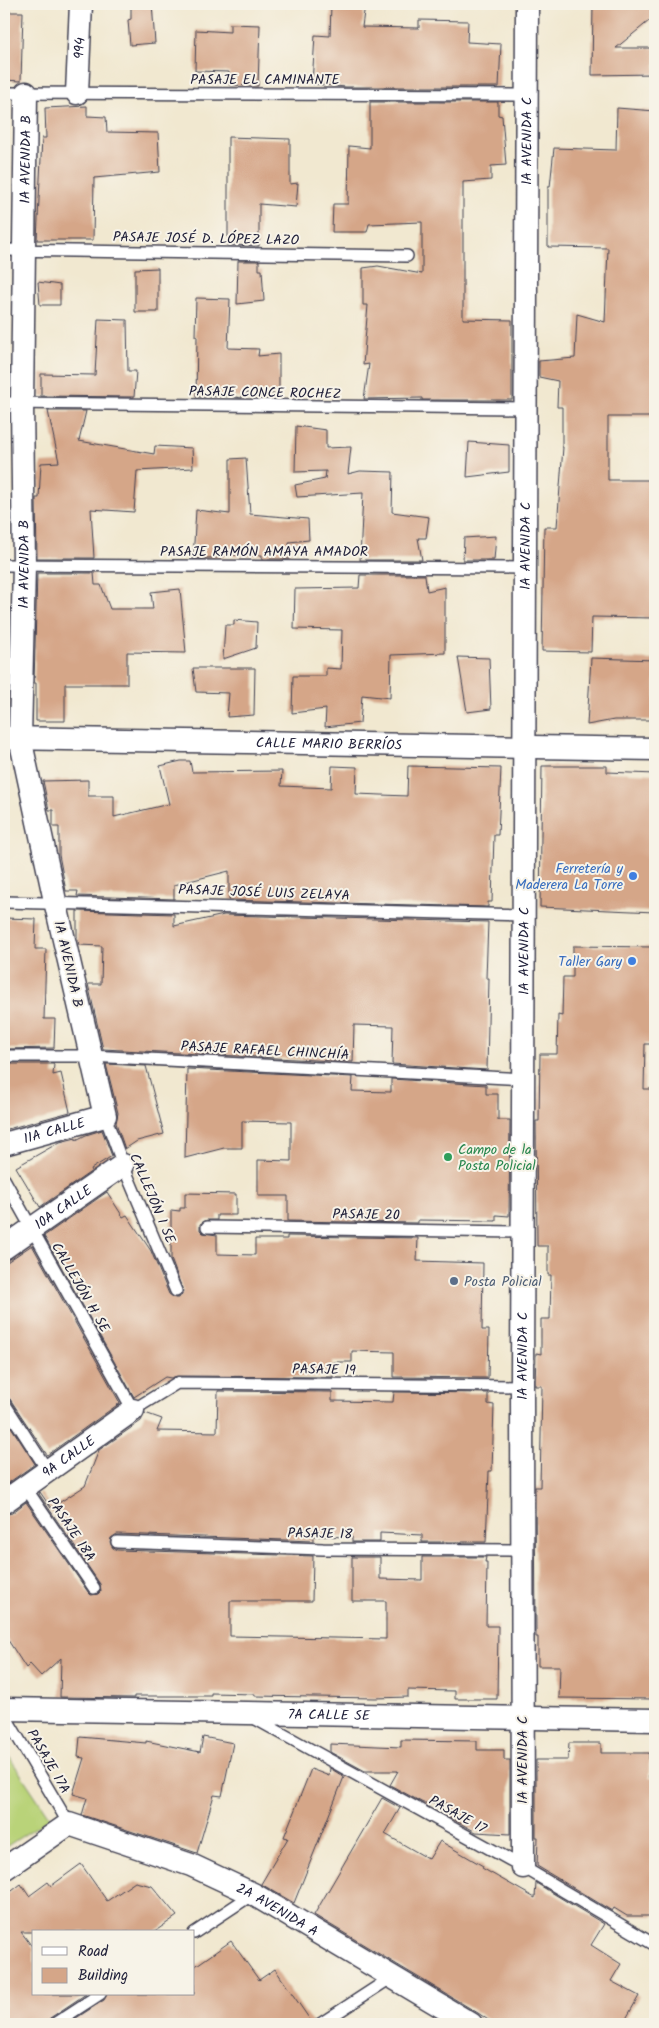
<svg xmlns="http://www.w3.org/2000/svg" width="659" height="2028" font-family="Kalam,sans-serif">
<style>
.green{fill:#b9d379;stroke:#6e7a5a}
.building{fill:#d5a688}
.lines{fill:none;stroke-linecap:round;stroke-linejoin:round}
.service-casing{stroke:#414051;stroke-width:14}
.minor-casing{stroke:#414051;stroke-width:25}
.service{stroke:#fff;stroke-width:11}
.minor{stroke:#fff;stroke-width:22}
.shop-dot{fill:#3f7fe0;stroke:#f7f3e8;stroke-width:2}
.leisure-dot{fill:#2e9e5b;stroke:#f7f3e8;stroke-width:2}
.service-dot{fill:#5c6f8a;stroke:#f7f3e8;stroke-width:2}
.labels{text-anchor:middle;stroke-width:4;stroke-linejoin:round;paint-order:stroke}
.street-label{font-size:14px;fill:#22223b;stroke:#f7f3e8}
.shop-label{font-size:14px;fill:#366cbe;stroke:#f7f3e8;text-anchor:end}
.leisure-label{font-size:14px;fill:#27864d;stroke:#f7f3e8;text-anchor:start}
.service-label{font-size:14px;fill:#4e5e75;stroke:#f7f3e8;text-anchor:start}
</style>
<rect width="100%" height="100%" fill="#f7f3e8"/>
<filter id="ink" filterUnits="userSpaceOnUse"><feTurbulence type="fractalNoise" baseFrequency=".02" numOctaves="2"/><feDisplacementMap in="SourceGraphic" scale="10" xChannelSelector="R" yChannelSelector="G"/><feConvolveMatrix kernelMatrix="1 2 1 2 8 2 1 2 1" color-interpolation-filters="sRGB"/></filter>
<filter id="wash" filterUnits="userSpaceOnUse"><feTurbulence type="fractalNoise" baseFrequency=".0096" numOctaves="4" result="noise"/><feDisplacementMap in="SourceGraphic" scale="20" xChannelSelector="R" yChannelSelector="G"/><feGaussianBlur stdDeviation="1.12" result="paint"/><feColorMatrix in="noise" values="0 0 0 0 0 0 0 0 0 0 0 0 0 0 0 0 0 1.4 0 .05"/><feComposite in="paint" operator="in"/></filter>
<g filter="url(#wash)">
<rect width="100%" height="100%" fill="#f1e8d0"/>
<!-- green -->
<path class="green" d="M 4,1749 L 50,1818 L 4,1848 Z"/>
<g id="blocks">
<!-- building -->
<path class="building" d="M 131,4 L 152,4 L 155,43 L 130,45 L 128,20 L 131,19 Z
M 331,4 L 365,4 L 362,27 L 419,28 L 419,20 L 468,21 L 467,42 L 501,44 L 499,87 L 346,87 L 312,84 L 315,35 L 330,36 Z
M 593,4 L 655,4 L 655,16 L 616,48 L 655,48 L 655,74 L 592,75 Z
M 4,12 L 23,12 L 21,81 L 4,80 Z
M 230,24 L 260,25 L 258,86 L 229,85 L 229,72 L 195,71 L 196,30 L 230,32 Z
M 370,102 L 498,102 L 498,115 L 502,116 L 506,165 L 491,166 L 491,180 L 463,182 L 463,319 L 512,320 L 512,400 L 422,400 L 422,398 L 364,399 L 369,364 L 363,365 L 368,305 L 363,305 L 363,268 L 378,266 L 422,274 L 422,222 L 369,224 L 367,232 L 332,232 L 333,204 L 348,204 L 349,146 L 370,148 Z
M 87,106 L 87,116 L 106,117 L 107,132 L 158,133 L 160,172 L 94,178 L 93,240 L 37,240 L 42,138 L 46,138 L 45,108 Z
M 617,108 L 655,111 L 655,417 L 608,417 L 608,480 L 655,480 L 655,618 L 592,617 L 591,652 L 542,651 L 544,527 L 557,527 L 563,447 L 562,447 L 562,407 L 557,407 L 558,381 L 539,377 L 539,361 L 575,358 L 577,314 L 605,322 L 608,248 L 548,247 L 548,187 L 550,187 L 554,148 L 616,150 Z
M 228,137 L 290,139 L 290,184 L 298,183 L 296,207 L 259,204 L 259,246 L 228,245 Z
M 238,261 L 259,261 L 259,270 L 262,270 L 264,301 L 237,304 Z
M 158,268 L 158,312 L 135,312 L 135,269 Z
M 38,282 L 60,285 L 60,305 L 40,305 Z
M 196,298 L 230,299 L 228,348 L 259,349 L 258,356 L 279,354 L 279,394 L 242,393 L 242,398 L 228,396 L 196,397 L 197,336 L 195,336 Z
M 98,319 L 127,320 L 128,371 L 136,371 L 134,397 L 41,396 L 41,374 L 95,375 Z
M 48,411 L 86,411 L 79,441 L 154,454 L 155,446 L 192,448 L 193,468 L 137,471 L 134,512 L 91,509 L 94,558 L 37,558 L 36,498 L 39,498 L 41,463 L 59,462 Z
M 296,426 L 326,430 L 326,448 L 351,447 L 348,474 L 360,471 L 393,472 L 392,512 L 429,517 L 426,538 L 418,538 L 422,560 L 360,560 L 363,493 L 297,497 L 295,485 L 325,479 L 326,471 L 295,472 Z
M 469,442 L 509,445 L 509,472 L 467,477 Z
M 246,458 L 250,514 L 308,519 L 309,540 L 289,542 L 290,559 L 262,559 L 262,555 L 224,555 L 223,557 L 193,559 L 196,510 L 230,514 L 230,459 Z
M 496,536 L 494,560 L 463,560 L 464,538 Z
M 37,573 L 94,573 L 95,585 L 101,585 L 110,609 L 153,609 L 151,592 L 180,589 L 186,653 L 127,652 L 127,684 L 65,684 L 65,721 L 36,721 L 36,683 L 34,683 Z
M 360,575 L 425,575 L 427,591 L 445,587 L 445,653 L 391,655 L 390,698 L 362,695 L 360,723 L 325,727 L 326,709 L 292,713 L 293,676 L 326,676 L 326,668 L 341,669 L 342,630 L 294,629 L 295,589 L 359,588 Z
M 234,620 L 257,622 L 256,648 L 223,659 L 225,625 L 234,625 Z
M 458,657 L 489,658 L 491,709 L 467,712 Z
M 591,658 L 655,660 L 655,720 L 614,720 L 587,725 Z
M 193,668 L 255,668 L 254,715 L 227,717 L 229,693 L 196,692 Z
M 181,761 L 190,761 L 192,772 L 282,771 L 281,786 L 331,788 L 332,766 L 357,767 L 356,794 L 407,796 L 408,766 L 501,768 L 498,835 L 494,835 L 492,902 L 488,902 L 488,907 L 229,900 L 229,871 L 174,885 L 174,899 L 77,896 L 78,891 L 66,891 L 59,855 L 59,827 L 53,827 L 53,810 L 49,810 L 43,781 L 88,780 L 88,796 L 114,796 L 114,817 L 169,804 L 160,766 Z
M 542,766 L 607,766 L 607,772 L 655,774 L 655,912 L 540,907 Z
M 77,911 L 174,914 L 174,926 L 224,915 L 488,922 L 486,978 L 489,978 L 487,1070 L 392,1064 L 393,1026 L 354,1025 L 353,1062 L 103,1049 L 88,984 L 101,984 L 102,946 L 79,945 L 77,936 Z
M 4,918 L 36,919 L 35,949 L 46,949 L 44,1019 L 55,1019 L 54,1048 L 4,1049 Z
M 573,946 L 655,947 L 655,1044 L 645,1044 L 644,1089 L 655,1089 L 655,1699 L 559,1698 L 560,1666 L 538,1666 L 538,1637 L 536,1637 L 535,1487 L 540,1487 L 542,1386 L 535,1386 L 536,1353 L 541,1354 L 541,1319 L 550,1319 L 551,1275 L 548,1275 L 548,1246 L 537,1246 L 536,1121 L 539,1121 L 540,1054 L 557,1054 L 558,1015 L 562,1016 L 563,977 L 573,977 Z
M 4,1064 L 54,1064 L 53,1075 L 61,1073 L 70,1112 L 4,1130 Z
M 106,1064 L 146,1066 L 164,1134 L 137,1141 L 125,1149 L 116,1123 L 118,1113 Z
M 187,1069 L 353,1077 L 352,1091 L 391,1092 L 391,1079 L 486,1085 L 486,1094 L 498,1094 L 498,1120 L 510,1120 L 509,1216 L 496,1215 L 496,1221 L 418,1220 L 418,1223 L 288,1221 L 288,1196 L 258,1196 L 258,1160 L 291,1161 L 291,1122 L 242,1121 L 242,1148 L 224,1148 L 185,1158 Z
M 102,1130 L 112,1156 L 91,1169 L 92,1171 L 40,1207 L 16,1167 L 60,1142 L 76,1138 L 76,1140 L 86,1135 Z
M 107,1192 L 123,1217 L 127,1215 L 151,1251 L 169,1294 L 175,1298 L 179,1298 L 183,1291 L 171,1259 L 171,1210 L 180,1211 L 180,1208 L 185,1208 L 185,1193 L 236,1194 L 236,1215 L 217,1215 L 217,1220 L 207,1220 L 200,1224 L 200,1230 L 203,1233 L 217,1235 L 217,1254 L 255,1255 L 255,1239 L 287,1239 L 287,1236 L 418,1238 L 417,1261 L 483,1263 L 482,1330 L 489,1330 L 488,1378 L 394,1377 L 394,1352 L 352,1351 L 352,1362 L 333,1362 L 333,1377 L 177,1376 L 171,1378 L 165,1377 L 134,1397 L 44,1236 Z
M 32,1245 L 120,1403 L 47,1455 L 10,1399 L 4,1396 L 4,1264 Z
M 218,1391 L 332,1392 L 332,1401 L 393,1402 L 394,1392 L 488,1393 L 488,1404 L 494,1405 L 492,1471 L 489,1471 L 486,1542 L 422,1542 L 422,1535 L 380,1533 L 380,1542 L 352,1542 L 352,1537 L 313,1536 L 313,1541 L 117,1534 L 111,1538 L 110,1542 L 113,1548 L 117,1550 L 313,1556 L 312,1601 L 230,1601 L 230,1636 L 386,1639 L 386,1601 L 352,1601 L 352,1557 L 380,1557 L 380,1579 L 422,1580 L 422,1557 L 486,1557 L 485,1562 L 487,1562 L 486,1626 L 498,1626 L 497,1699 L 455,1699 L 455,1691 L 408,1690 L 408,1697 L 375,1698 L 255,1696 L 255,1694 L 211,1693 L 211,1696 L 134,1696 L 134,1698 L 60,1697 L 61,1658 L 41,1676 L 30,1664 L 26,1668 L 4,1634 L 4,1515 L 12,1513 L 26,1502 L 88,1592 L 91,1595 L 98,1594 L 101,1591 L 100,1584 L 39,1494 L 40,1492 L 51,1508 L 85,1486 L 99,1450 L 141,1421 L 145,1413 L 162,1419 L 157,1431 L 217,1432 Z
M 4,1416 L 35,1464 L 4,1486 Z
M 80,1737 L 146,1743 L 146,1741 L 200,1752 L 203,1737 L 233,1743 L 222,1796 L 214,1795 L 197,1853 L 82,1815 L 87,1798 L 73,1794 L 84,1758 L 78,1757 Z
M 401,1740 L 477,1741 L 477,1750 L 504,1750 L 504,1760 L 510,1760 L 510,1834 L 476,1832 L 447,1816 L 447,1803 L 423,1803 L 390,1785 L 398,1771 L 365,1771 L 330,1752 L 330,1744 L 401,1747 Z
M 569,1743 L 601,1743 L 601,1753 L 649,1753 L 649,1778 L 655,1778 L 655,1916 L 627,1916 L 614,1908 L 612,1911 L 537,1866 L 538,1837 L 536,1837 L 536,1760 L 568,1760 Z
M 330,1768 L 344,1777 L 294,1903 L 261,1884 L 288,1838 L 284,1837 L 311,1769 L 329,1776 Z
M 382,1798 L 400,1808 L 385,1834 L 429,1859 L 440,1841 L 483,1866 L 482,1868 L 535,1898 L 536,1883 L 604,1924 L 591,1945 L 621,1964 L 611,1981 L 639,1996 L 623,2024 L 494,2024 L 478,2013 L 314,1915 Z
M 81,1864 L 107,1901 L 135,1882 L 152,1886 L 177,1916 L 154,1932 L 21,1932 L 34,1949 L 34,1994 L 86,1994 L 50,2018 L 47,2024 L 4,2024 L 4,1897 L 21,1884 L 29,1896 L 48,1882 L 51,1886 Z
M 231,1941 L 259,1980 L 275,1969 L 313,2024 L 67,2024 L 104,2000 L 107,1994 L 194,1994 L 194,1967 Z"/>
</g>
</g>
<g filter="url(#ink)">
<use href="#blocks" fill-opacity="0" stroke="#414051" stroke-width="1"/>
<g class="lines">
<defs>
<path id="service" d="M 4,93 L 526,95
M 4,250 L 407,256
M 4,403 L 526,408
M 4,565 L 525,568
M 4,902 L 524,915
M 4,1056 L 90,1056 L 524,1079
M 105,1116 L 123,1165 L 176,1291
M 4,1179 L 133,1410 L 177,1383 L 522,1386
M 207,1227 L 523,1232
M 4,1403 L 48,1471
M 25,1487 L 94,1588
M 117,1542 L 323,1549 L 523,1550
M 4,1714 L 69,1824
M 252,1717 L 523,1867 L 655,1945
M 194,1933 L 253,1894
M 54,2024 L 100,1994
M 320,2024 L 392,1977"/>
<g id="minor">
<path id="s1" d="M 77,93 L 81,4"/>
<path id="s2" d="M 4,738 L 655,749"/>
<path id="s3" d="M 4,1144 L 105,1116 L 55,901 L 20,738 L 24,565 L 22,403 L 26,93"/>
<path id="s4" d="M 4,1248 L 123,1165"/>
<path id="s5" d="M 4,1502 L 133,1410"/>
<path id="s6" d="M 4,1709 L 655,1720"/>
<path id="s7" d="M 523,1867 L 522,1386 L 527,4"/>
<path id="s8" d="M 4,1869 L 69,1824 L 191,1865 L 253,1894 L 471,2024"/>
</g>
</defs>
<!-- service casing -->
<use href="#service" class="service-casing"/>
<!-- minor casing -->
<use href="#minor" class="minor-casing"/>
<!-- service -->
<use href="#service" class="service"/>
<!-- minor -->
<use href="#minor" class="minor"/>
</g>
</g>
<!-- markers -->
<g class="shop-dot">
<circle cx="633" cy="876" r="5"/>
<circle cx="632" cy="961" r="5"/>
</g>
<circle class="leisure-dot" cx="448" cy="1157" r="5"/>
<circle class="service-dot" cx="454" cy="1281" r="5"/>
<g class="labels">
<!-- street labels -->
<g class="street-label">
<text dy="5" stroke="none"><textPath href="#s1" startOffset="45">994</textPath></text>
<text x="265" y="84">PASAJE EL CAMINANTE</text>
<text dy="5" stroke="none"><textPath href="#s7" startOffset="1726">1A AVENIDA C</textPath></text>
<text dy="5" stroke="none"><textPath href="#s3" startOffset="1071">1A AVENIDA B</textPath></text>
<text transform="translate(206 238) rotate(1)" y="5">PASAJE JOSÉ D. LÓPEZ LAZO</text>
<text transform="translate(265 392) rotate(1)" y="5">PASAJE CONCE ROCHEZ</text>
<text dy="5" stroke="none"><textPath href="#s7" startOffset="1321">1A AVENIDA C</textPath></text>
<text x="264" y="556">PASAJE RAMÓN AMAYA AMADOR</text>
<text dy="5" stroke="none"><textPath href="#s3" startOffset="666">1A AVENIDA B</textPath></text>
<text dy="5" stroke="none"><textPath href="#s2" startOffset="325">CALLE MARIO BERRÍOS</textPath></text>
<text transform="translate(264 892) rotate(2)" y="5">PASAJE JOSÉ LUIS ZELAYA</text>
<text dy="5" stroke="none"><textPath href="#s7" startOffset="916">1A AVENIDA C</textPath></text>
<text transform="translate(69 964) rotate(77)" y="5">1A AVENIDA B</text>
<text transform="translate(265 1050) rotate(3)" y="5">PASAJE RAFAEL CHINCHÍA</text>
<text dy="5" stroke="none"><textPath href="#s3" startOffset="52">11A CALLE</textPath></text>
<text transform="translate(153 1198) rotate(67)" y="5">CALLEJÓN I SE</text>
<text dy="5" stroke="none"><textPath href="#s4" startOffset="72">10A CALLE</textPath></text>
<text transform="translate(366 1214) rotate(1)" y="5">PASAJE 20</text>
<text transform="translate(81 1287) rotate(60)" y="5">CALLEJÓN H SE</text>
<text dy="5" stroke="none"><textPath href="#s7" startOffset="511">1A AVENIDA C</textPath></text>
<text transform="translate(324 1369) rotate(1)" y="5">PASAJE 19</text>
<text dy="5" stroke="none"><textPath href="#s5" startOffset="79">9A CALLE</textPath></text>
<text transform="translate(72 1529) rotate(56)" y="5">PASAJE 18A</text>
<text transform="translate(320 1533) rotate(1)" y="5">PASAJE 18</text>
<text dy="5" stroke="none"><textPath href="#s6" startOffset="325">7A CALLE SE</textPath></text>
<text transform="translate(522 1760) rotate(-90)" y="5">1A AVENIDA C</text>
<text transform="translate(49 1761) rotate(60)" y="5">PASAJE 17A</text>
<text transform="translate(458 1814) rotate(29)" y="5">PASAJE 17</text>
<text dy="5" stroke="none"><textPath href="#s8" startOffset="305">2A AVENIDA A</textPath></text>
</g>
<!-- shop labels -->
<g class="shop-label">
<text x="623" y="873">Ferretería y<tspan x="623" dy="16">Maderera La Torre</tspan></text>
<text x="622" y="966">Taller Gary</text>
</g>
<!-- leisure labels -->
<g class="leisure-label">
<text x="458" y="1154">Campo de la<tspan x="458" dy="16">Posta Policial</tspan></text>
</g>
<!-- service labels -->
<g class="service-label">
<text x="464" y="1286">Posta Policial</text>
</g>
</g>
<!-- margin -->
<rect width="659" height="2028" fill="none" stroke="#f7f3e8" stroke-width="20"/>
<!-- legend -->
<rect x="32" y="1930" width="162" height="65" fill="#f7f3e8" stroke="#a29fa3"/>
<rect x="42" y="1947" width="25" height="8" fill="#ffffff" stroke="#a29fa3"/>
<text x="78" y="1956" font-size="15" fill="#22223b">Road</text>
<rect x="42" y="1968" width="25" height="15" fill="#d5a688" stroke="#a29fa3"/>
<text x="78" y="1980" font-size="15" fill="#22223b">Building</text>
</svg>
